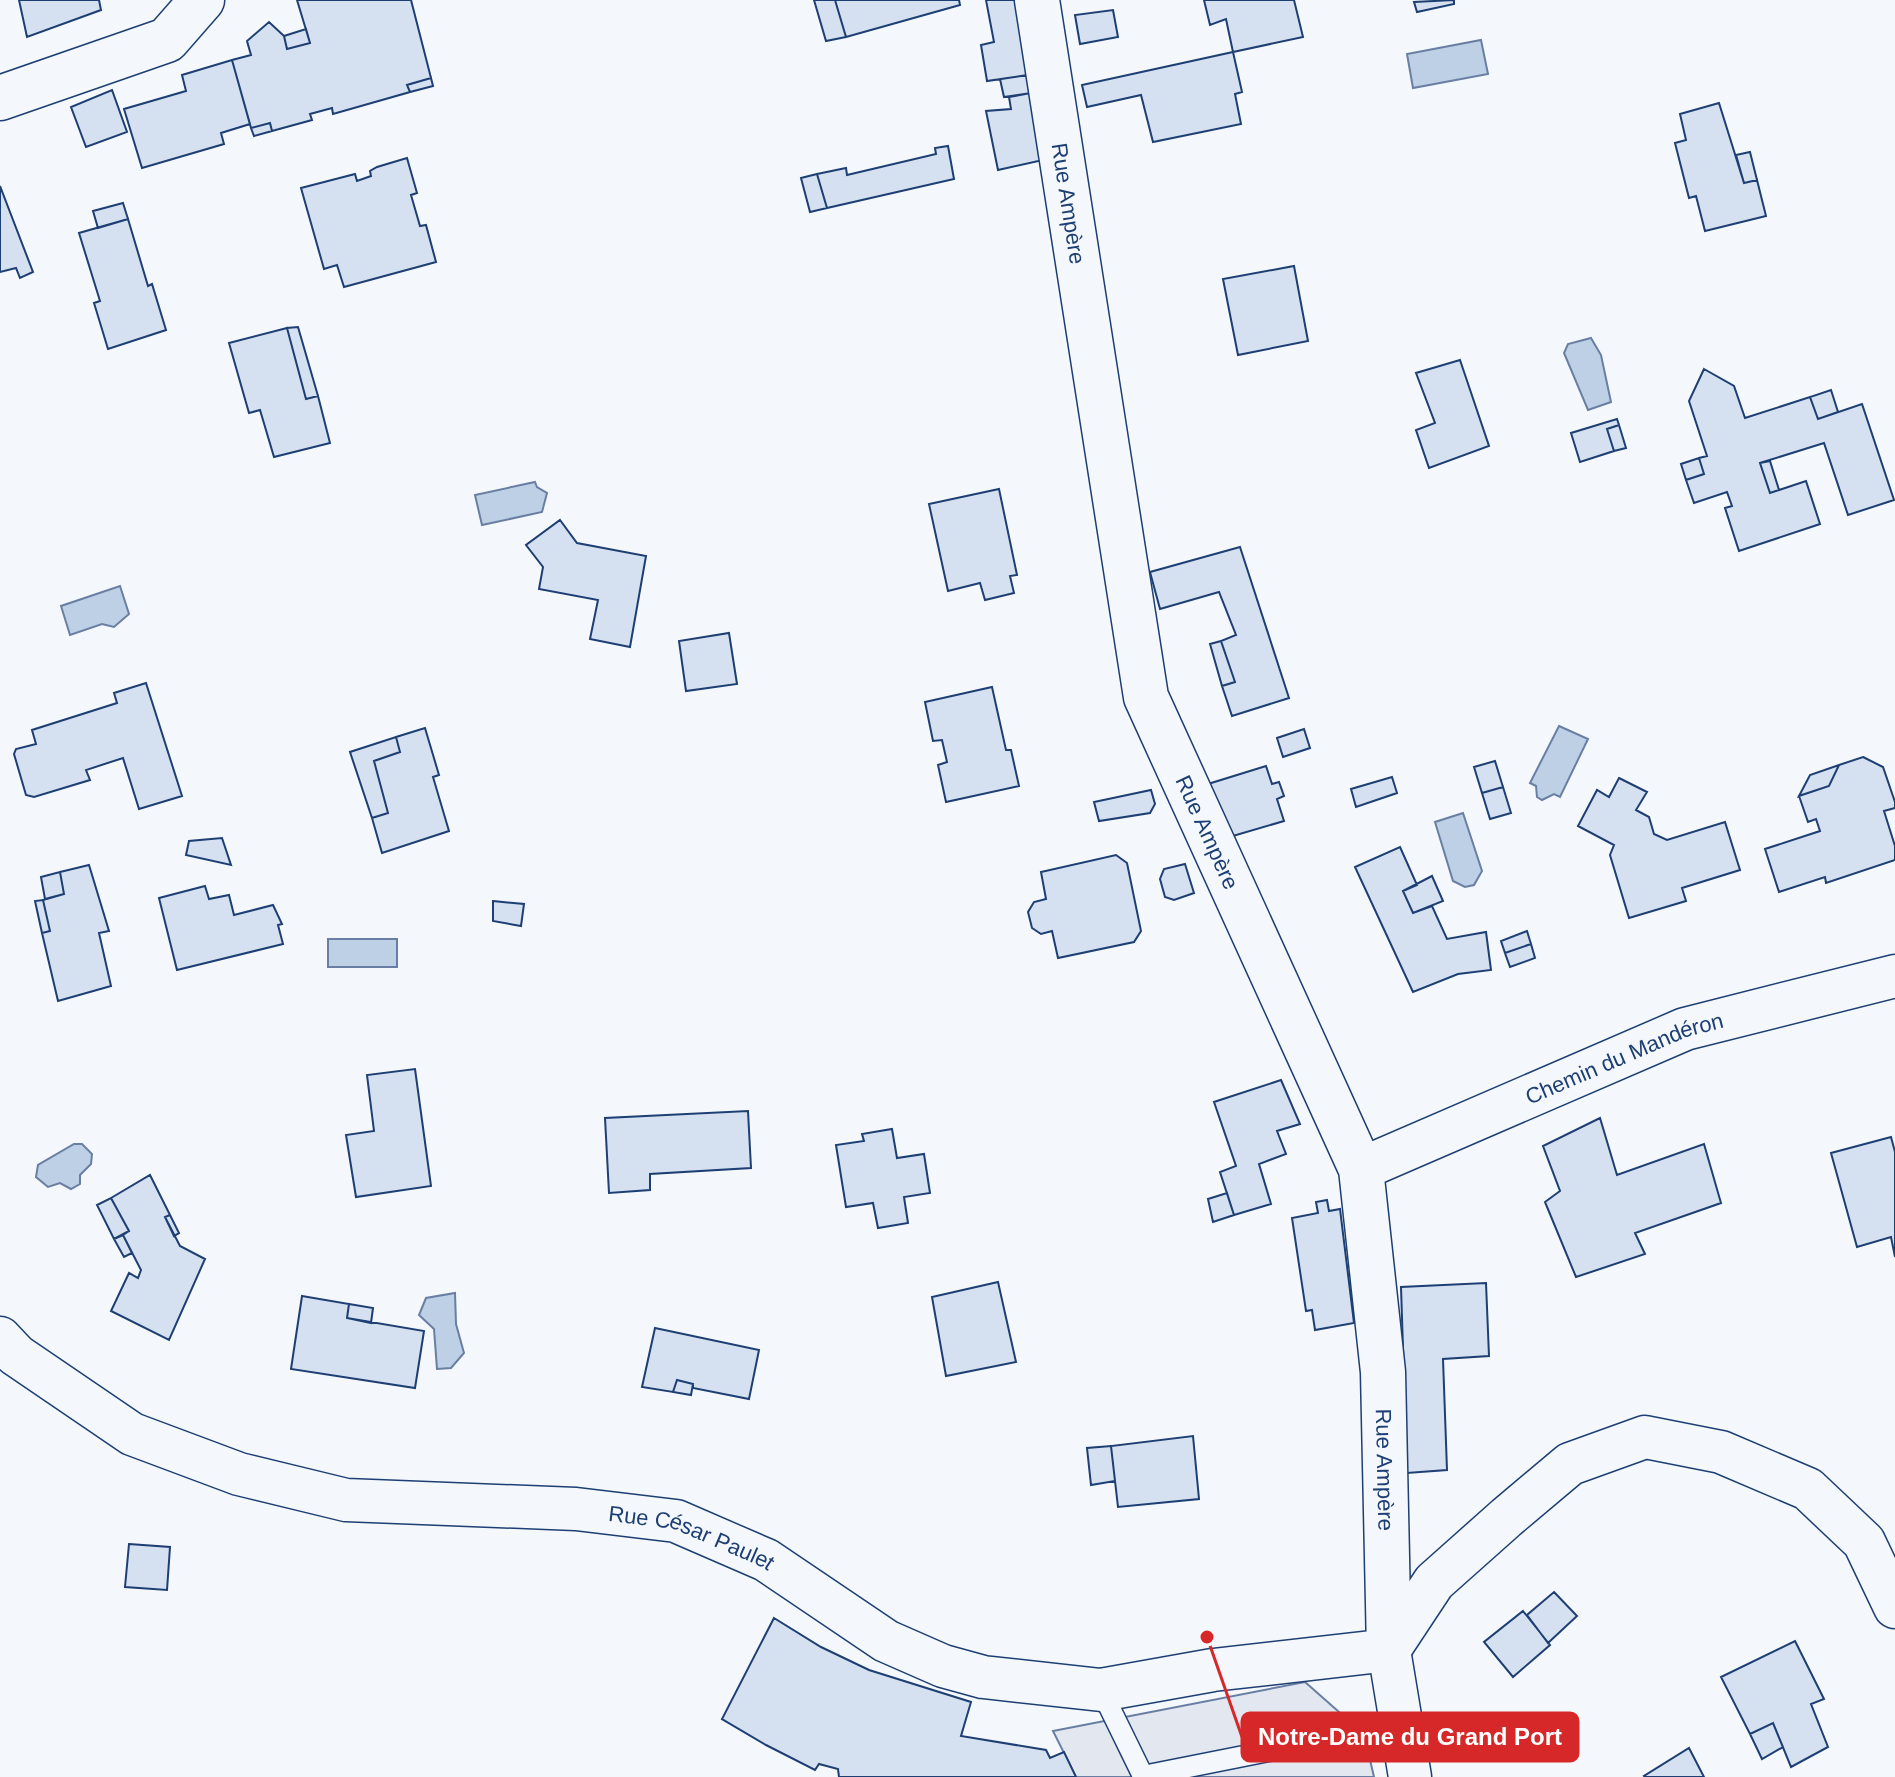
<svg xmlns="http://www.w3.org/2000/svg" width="1895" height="1777" font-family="Arial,sans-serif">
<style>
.parking{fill:#e3e8f0;stroke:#687fa3;stroke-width:2}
.water{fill:#bed0e5;stroke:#687fa3;stroke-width:2}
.building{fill:#d5e0f0;stroke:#1d3f73;stroke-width:2}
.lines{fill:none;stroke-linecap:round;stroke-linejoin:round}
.service-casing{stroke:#1d3f73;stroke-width:23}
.minor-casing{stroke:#1d3f73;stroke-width:45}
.tertiary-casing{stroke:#1d3f73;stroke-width:47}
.service{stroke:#f4f7fb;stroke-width:20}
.minor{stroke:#f4f7fb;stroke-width:42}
.tertiary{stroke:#f4f7fb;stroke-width:44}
.labels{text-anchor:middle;stroke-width:6;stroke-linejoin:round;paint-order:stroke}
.street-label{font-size:22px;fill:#1d3f73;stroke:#f4f7fb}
.leader{fill:none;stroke:#d62828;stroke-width:3}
.callout-dot{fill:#d62828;stroke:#f4f7fb;stroke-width:3}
.callout{fill:#d62828;stroke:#d62828;stroke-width:3}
.callout-label{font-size:24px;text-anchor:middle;font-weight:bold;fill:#fff}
</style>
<rect width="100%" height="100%" fill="#f4f7fb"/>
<!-- parking -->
<path class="parking" d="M 1305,1682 L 1364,1734 L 1374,1777 L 1076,1777 L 1053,1731 Z"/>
<!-- water -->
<path class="water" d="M 1481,40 L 1488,74 L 1413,88 L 1407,54 Z
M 1591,338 L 1601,355 L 1611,402 L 1588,410 L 1564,353 L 1568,344 Z
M 535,482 L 537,487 L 547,493 L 542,512 L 482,525 L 475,495 Z
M 120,586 L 129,614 L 114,627 L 102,624 L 70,635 L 61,606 Z
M 1559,726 L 1588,739 L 1560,797 L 1554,794 L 1542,800 L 1537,797 L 1536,786 L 1530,783 Z
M 1463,813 L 1482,871 L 1474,885 L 1465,887 L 1453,881 L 1435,822 Z
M 328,939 L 397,939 L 397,967 L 328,967 Z
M 74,1144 L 82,1144 L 92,1154 L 91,1164 L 80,1175 L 80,1184 L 71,1189 L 60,1183 L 48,1187 L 36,1177 L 38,1165 Z
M 455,1293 L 456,1324 L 464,1353 L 451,1368 L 437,1369 L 434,1329 L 419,1315 L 426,1298 Z"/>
<!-- building -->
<path class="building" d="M 19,0 L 99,0 L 101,10 L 27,37 Z
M 297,0 L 411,0 L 431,78 L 407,85 L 410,92 L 333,114 L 332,108 L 310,114 L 312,120 L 272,131 L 270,123 L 251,128 L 232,60 L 251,55 L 247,41 L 269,22 L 284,36 L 287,49 L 310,43 Z
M 814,0 L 835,0 L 846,37 L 826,41 Z
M 835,0 L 959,0 L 960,5 L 846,37 Z
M 986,0 L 1015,0 L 1028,75 L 987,81 L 981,45 L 994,42 Z
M 1204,0 L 1294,0 L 1303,37 L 1233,52 L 1226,19 L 1210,25 Z
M 1454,0 L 1454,4 L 1417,12 L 1414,2 Z
M 1113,10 L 1118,37 L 1080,44 L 1075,15 Z
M 306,29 L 310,43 L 287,49 L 284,36 Z
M 1233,52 L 1242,92 L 1235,94 L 1241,124 L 1153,142 L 1141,95 L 1087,107 L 1082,85 Z
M 232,60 L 250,124 L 221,133 L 224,144 L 142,168 L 124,109 L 186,91 L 182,75 Z
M 1028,75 L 1031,93 L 1004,97 L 1000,79 Z
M 431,78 L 433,86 L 410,92 L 407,85 Z
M 112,90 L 127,132 L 86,147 L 71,107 Z
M 1031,93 L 1043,160 L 998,170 L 986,111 L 1011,109 L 1009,97 Z
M 1719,103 L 1744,183 L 1757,180 L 1766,216 L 1705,231 L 1696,196 L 1689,198 L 1675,143 L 1686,140 L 1680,114 Z
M 270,123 L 272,131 L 254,136 L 251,128 Z
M 948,146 L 954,179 L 827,208 L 817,174 L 846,168 L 847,175 L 936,154 L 935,148 Z
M 1750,152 L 1757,180 L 1744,183 L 1736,155 Z
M 407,158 L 417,193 L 411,195 L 420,226 L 426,225 L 436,262 L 344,287 L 337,265 L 324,269 L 301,188 L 355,174 L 357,181 L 371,176 L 370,171 L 377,167 Z
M 817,174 L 827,208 L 810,212 L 801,178 Z
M 0,186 L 33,272 L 20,278 L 16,268 L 0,272 Z
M 123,203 L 128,219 L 98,228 L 93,211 Z
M 128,219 L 148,286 L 152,284 L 166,330 L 108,349 L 94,303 L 100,301 L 79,233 Z
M 1294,266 L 1308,341 L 1238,355 L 1223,279 Z
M 298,327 L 318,396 L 306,399 L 287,328 Z
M 287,328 L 306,399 L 318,396 L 330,443 L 274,457 L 260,410 L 249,413 L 229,343 Z
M 1460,360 L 1489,446 L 1429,468 L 1416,430 L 1435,423 L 1416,373 Z
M 1704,369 L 1734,386 L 1745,418 L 1810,397 L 1818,419 L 1862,404 L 1894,500 L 1848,515 L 1824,443 L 1760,463 L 1770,493 L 1806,481 L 1820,524 L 1739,551 L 1725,508 L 1732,506 L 1727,492 L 1694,503 L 1686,480 L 1704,474 L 1699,458 L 1707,456 L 1689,401 Z
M 1831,390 L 1838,412 L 1818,419 L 1810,397 Z
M 1617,419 L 1619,425 L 1607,429 L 1614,451 L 1580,462 L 1571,433 Z
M 1619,425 L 1626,448 L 1614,451 L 1607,429 Z
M 1699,458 L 1704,474 L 1686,480 L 1681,464 Z
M 1770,461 L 1779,490 L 1770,493 L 1760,463 Z
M 999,489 L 1017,575 L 1010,576 L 1014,593 L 985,600 L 980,583 L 948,591 L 929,504 Z
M 560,520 L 577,543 L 646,556 L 630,647 L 590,639 L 598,600 L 539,589 L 543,567 L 526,545 Z
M 1240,547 L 1289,698 L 1232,716 L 1222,686 L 1235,682 L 1221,641 L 1236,635 L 1219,592 L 1160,609 L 1150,572 Z
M 729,633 L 737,684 L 686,691 L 679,641 Z
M 1221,641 L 1235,682 L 1222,686 L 1210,644 Z
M 146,683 L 182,796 L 139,809 L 123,758 L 86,770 L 90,780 L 34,797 L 26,795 L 14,754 L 16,749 L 36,744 L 32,730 L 117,703 L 114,693 Z
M 992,687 L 1006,750 L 1011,750 L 1019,786 L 946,802 L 938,765 L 947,762 L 942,740 L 933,741 L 925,702 Z
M 425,728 L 439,775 L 433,777 L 449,831 L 382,853 L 372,818 L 388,813 L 374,761 L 400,752 L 396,737 Z
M 1304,729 L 1310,748 L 1283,757 L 1277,738 Z
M 396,737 L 400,752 L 374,761 L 388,813 L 372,818 L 350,752 Z
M 1863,757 L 1883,767 L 1895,802 L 1895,808 L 1884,811 L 1895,846 L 1895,860 L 1826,883 L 1825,877 L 1779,892 L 1765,849 L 1820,831 L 1816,819 L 1808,822 L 1799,796 L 1829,786 L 1839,765 Z
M 1495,761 L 1503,787 L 1482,793 L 1474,767 Z
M 1839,765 L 1829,786 L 1799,796 L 1810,775 Z
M 1266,766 L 1272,784 L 1279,782 L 1284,796 L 1277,799 L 1284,821 L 1226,838 L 1208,784 Z
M 1392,777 L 1397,793 L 1356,807 L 1351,789 Z
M 1619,778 L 1647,792 L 1636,810 L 1649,817 L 1654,834 L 1667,840 L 1725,822 L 1740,870 L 1682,888 L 1686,901 L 1629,918 L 1610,855 L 1614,845 L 1578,826 L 1597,790 L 1609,797 Z
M 1503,787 L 1511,813 L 1490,819 L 1482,793 Z
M 1151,790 L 1155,804 L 1150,813 L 1099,821 L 1094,802 Z
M 222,838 L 231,865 L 186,855 L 189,841 Z
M 1400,847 L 1417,885 L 1403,891 L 1413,913 L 1432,906 L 1447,939 L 1486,932 L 1491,970 L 1458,974 L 1413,992 L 1355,867 Z
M 1116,855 L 1127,863 L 1141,931 L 1134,942 L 1058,958 L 1052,931 L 1041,934 L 1032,928 L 1028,912 L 1034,902 L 1046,899 L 1041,872 Z
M 1185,864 L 1194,893 L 1174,900 L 1165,897 L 1160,879 L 1164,869 Z
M 89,865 L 109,931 L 99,933 L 111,986 L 58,1001 L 42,933 L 50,931 L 43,900 L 64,894 L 60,872 Z
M 60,872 L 64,894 L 45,899 L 41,877 Z
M 1432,876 L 1443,901 L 1413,913 L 1403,891 Z
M 205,886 L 209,899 L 229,895 L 234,915 L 273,905 L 282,924 L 278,925 L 283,944 L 177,970 L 159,898 Z
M 43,900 L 50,931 L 42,933 L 35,901 Z
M 493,901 L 524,904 L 521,926 L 493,921 Z
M 1527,931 L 1531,944 L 1505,953 L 1501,941 Z
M 1531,944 L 1535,958 L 1510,967 L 1505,953 Z
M 415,1069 L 431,1186 L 356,1197 L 346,1135 L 374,1131 L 367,1075 Z
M 1281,1080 L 1300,1124 L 1277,1131 L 1286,1154 L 1259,1164 L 1271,1204 L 1234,1215 L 1220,1172 L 1236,1166 L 1214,1102 Z
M 748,1111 L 751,1168 L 650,1174 L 650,1190 L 609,1193 L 605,1118 Z
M 1600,1118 L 1617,1175 L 1704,1144 L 1721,1203 L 1635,1233 L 1645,1254 L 1576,1277 L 1545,1202 L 1560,1191 L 1543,1146 Z
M 892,1129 L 897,1158 L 924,1154 L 930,1193 L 904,1197 L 908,1223 L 878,1228 L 873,1203 L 846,1207 L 836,1145 L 864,1141 L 862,1134 Z
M 1891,1137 L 1895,1152 L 1895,1257 L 1891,1237 L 1857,1247 L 1831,1153 Z
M 150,1175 L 170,1215 L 165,1217 L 180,1246 L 205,1259 L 169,1340 L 111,1311 L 129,1273 L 138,1278 L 141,1270 L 123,1235 L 129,1231 L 111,1198 Z
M 1227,1193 L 1234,1215 L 1213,1222 L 1208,1199 Z
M 111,1198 L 129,1231 L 114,1239 L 97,1205 Z
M 1327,1200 L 1329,1211 L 1340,1209 L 1354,1323 L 1315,1330 L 1312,1310 L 1306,1311 L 1292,1218 L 1318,1213 L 1316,1202 Z
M 170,1215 L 179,1233 L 174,1236 L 165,1217 Z
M 123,1235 L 132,1253 L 124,1257 L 114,1239 Z
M 998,1282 L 1016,1362 L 946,1376 L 932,1297 Z
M 1486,1283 L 1489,1356 L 1443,1359 L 1447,1470 L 1407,1473 L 1401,1287 Z
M 302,1296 L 349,1304 L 347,1318 L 424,1331 L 415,1388 L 291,1369 Z
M 349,1304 L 373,1308 L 371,1323 L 347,1318 Z
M 655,1328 L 759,1350 L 749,1399 L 693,1388 L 693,1384 L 677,1380 L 673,1392 L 642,1387 Z
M 677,1380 L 693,1384 L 691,1395 L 673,1392 Z
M 1193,1436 L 1199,1499 L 1118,1507 L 1111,1446 Z
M 1111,1446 L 1115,1481 L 1091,1485 L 1087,1448 Z
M 129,1544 L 170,1547 L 167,1590 L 125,1587 Z
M 1554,1592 L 1577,1616 L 1548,1643 L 1527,1615 Z
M 1523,1611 L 1550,1645 L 1513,1677 L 1484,1642 Z
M 774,1618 L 821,1647 L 869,1670 L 971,1702 L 961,1736 L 1046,1750 L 1050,1758 L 1064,1752 L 1076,1777 L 839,1777 L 838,1769 L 819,1764 L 815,1770 L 766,1745 L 722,1719 Z
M 1795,1641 L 1824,1699 L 1811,1704 L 1828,1747 L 1791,1767 L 1773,1723 L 1750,1734 L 1721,1677 Z
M 1773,1723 L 1783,1747 L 1762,1759 L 1750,1734 Z
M 1689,1748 L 1704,1777 L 1645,1777 L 1644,1776 Z"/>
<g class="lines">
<defs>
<path id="service" d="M 1101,1690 L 1143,1776 L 1314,1742"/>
<g id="minor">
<path id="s1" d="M 1361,1169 L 1685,1029 L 1895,976"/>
<path id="s2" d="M 0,1338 L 16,1355 L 132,1434 L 239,1474 L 346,1500 L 576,1509 L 676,1521 L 766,1560 L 886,1641 L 943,1666 L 983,1677 L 1101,1690 L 1213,1670 L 1389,1650"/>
<path d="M 1389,1650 L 1434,1582 L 1507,1517 L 1570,1464 L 1645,1437 L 1721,1452 L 1808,1489 L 1864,1542 L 1895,1607"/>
<path d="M 1389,1650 L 1410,1777"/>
</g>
<g id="tertiary">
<path id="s3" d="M 1037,0 L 1146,697 L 1361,1169 L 1383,1372 L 1389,1650"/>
<path d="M 0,98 L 167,40 L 202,0"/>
</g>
</defs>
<!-- service casing -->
<use href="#service" class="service-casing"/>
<!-- minor casing -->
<use href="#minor" class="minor-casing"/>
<!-- tertiary casing -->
<use href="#tertiary" class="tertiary-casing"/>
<!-- service -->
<use href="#service" class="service"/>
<!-- minor -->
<use href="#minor" class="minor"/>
<!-- tertiary -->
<use href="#tertiary" class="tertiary"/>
</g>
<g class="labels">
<!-- street labels -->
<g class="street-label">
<text dy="8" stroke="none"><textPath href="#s3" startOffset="206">Rue Ampère</textPath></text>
<text dy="8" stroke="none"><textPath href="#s3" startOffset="854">Rue Ampère</textPath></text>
<text dy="8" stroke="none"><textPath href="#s1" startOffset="286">Chemin du Mandéron</textPath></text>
<text dy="8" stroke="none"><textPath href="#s3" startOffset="1526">Rue Ampère</textPath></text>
<text dy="8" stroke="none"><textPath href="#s2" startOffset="738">Rue César Paulet</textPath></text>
</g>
</g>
<!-- callouts -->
<path class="leader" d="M1207 1637L1242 1737"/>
<circle class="callout-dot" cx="1207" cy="1637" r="8"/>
<rect class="callout" x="1242" y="1713" width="336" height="48" rx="8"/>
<g class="callout-label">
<text x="1410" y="1745">Notre-Dame du Grand Port</text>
</g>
</svg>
